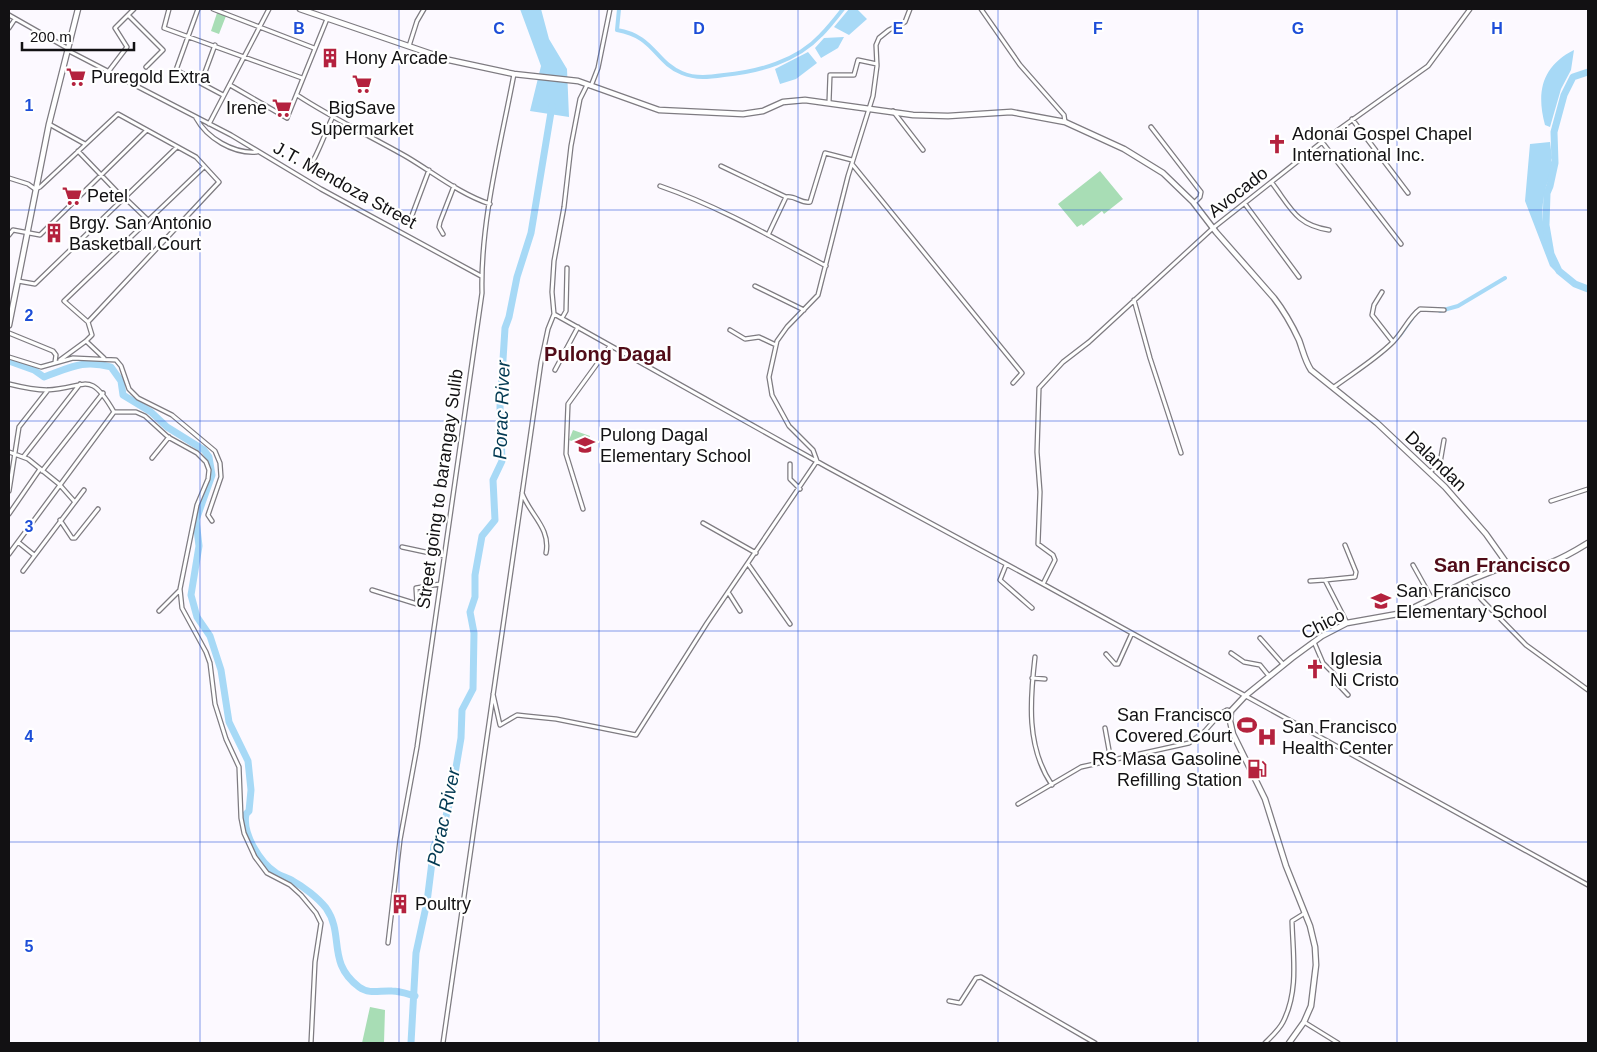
<svg xmlns="http://www.w3.org/2000/svg" width="1597" height="1052" font-family="Helvetica,sans-serif">
<style>
.green{fill:#a8ddb5}
.water{fill:#a7d9f6}
.lines{fill:none;stroke-linecap:round;stroke-linejoin:round}
.canal{stroke:#a7d9f6;stroke-width:4}
.river{stroke:#a7d9f6;stroke-width:7}
.street-casing{stroke:#7e7b81;stroke-width:5.5}
.secondary-casing{stroke:#7e7b81;stroke-width:7}
.street{stroke:#fff;stroke-width:3}
.secondary{stroke:#fff;stroke-width:4.5}
.grid{fill:none;stroke:#1d4ed8;stroke-width:1;stroke-opacity:0.55}
.labels{text-anchor:middle;stroke-width:4.5;stroke-linejoin:round;paint-order:stroke}
.poi-label{font-size:18px;fill:#121113;stroke:#fff;text-anchor:start}
.street-label{font-size:18px;fill:#121113;stroke:#fff}
.water-label{font-size:19px;font-style:italic;fill:#023952;stroke:#fff}
.quarter-label{font-size:20px;font-weight:bold;fill:#510c18;stroke:#fff}
.grid-label{font-size:16px;text-anchor:middle;font-weight:bold;fill:#1d4ed8;stroke:#fff;stroke-width:4.5;stroke-linejoin:round;paint-order:stroke}
</style>
<rect width="100%" height="100%" fill="#fcf9ff"/>
<!-- green -->
<path class="green" d="M 217,13 L 226,16 L 219,34 L 211,31 Z
M 1100,171 L 1123,199 L 1104,214 L 1102,211 L 1083,226 L 1082,224 L 1077,227 L 1058,204 Z
M 573,430 L 590,436 L 586,447 L 569,440 Z
M 370,1007 L 385,1010 L 384,1043 L 362,1043 Z"/>
<!-- water -->
<path class="water" d="M 520,9 L 541,9 L 549,39 L 567,69 L 569,117 L 530,111 L 541,66 Z
M 849,9 L 857,9 L 867,19 L 849,35 L 834,27 Z
M 844,37 L 838,48 L 821,58 L 815,48 L 824,38 Z
M 1574,50 L 1571,70 L 1561,89 L 1550,127 L 1545,125 C 1536,92 1542,66 1574,50 Z
M 808,52 L 817,63 L 796,79 L 780,84 L 775,69 Z
M 1550,142 L 1552,158 L 1551,160 L 1554,166 C 1551,176 1545,186 1544,196 C 1539,221 1547,250 1558,272 L 1556,272 L 1550,266 L 1525,201 L 1530,144 Z"/>
<g class="lines">
<!-- canal -->
<path class="canal" d="M 619,9 L 617,30 C 654,36 655,62 682,73 C 696,79 710,77 724,75 C 758,72 797,61 821,35 C 829,27 836,18 843,9
M 1440,311 L 1458,306 L 1505,278
M 1400,335 L 1412,318"/>
<!-- river -->
<path class="river" d="M 1588,72 L 1573,77 L 1564,95 L 1554,132 L 1555,163 L 1550,186 L 1547,193 L 1546,225 L 1551,254 L 1559,271 L 1575,284 L 1588,289
M 9,361 L 34,370 L 44,377 C 70,368 82,359 111,367 L 121,381 L 123,395 L 151,412 L 167,427 L 204,450 L 209,457 L 212,475 L 196,520 L 199,546 L 191,595 L 197,617 L 210,636 L 221,670 L 229,722 L 248,761 L 251,790 L 249,811 L 246,814 C 242,834 260,862 276,873 C 281,876 288,878 293,881 C 304,887 318,898 326,908 C 345,935 326,962 359,987 C 370,995 380,990 392,991 C 400,991 408,994 415,996
M 411,1043 L 416,953 L 427,902 L 434,846 L 444,824 L 451,797 L 461,738 L 462,710 L 473,689 L 474,633 L 470,612 L 475,597 L 475,575 L 482,536 L 495,520 L 493,480 L 502,461 L 500,407 L 505,328 L 509,317 L 517,277 L 531,233 L 552,106"/>
<defs>
<path id="street" d="M 169,9 L 164,28 L 302,78
M 198,9 L 176,70 L 223,95
M 213,9 L 314,48
M 981,9 L 1020,65 L 1064,115 L 1065,122
M 9,15 L 67,48
M 128,15 L 163,50 L 146,67
M 9,28 L 15,19
M 409,46 L 417,21 L 424,9
M 67,50 L 231,135 L 321,189 L 481,276
M 108,72 L 127,47 L 115,28 L 134,9
M 201,83 L 215,45
M 230,85 L 287,118 L 327,19
M 591,86 L 598,68 L 610,9
M 297,95 C 332,118 370,136 407,157 C 434,173 460,194 490,204
M 829,102 L 830,75 L 854,75 L 858,60 L 877,64
M 893,111 L 923,150
M 196,118 C 207,138 233,154 257,152
M 1352,119 L 1408,193
M 49,124 L 85,144
M 209,124 L 269,9
M 1151,127 L 1201,192 L 1200,197 L 1194,203
M 1322,142 L 1401,244
M 78,151 L 124,199
M 313,161 C 321,146 326,131 333,116
M 852,164 L 1022,373 L 1013,383
M 721,166 L 786,197 L 768,235
M 9,178 L 28,184 L 35,189 L 40,187 L 118,114 L 196,157 L 219,182 L 88,322 L 64,301 L 204,167
M 1272,183 C 1291,208 1296,225 1329,230
M 660,186 C 718,206 772,237 826,266
M 786,197 C 795,195 801,204 810,202 L 825,153 L 852,160
M 125,198 L 148,220
M 1245,204 L 1299,277
M 411,218 L 429,170
M 443,234 L 439,227 L 440,222 L 454,186
M 9,235 L 13,230 L 40,235 L 147,130
M 18,281 L 35,284 L 177,147
M 755,286 L 804,310
M 1382,292 L 1374,305 L 1372,315 L 1393,342
M 1134,300 L 1150,358 L 1181,453
M 554,314 L 827,467 L 1043,584 L 1588,885
M 562,318 L 566,311 L 567,268
M 730,330 L 745,339 L 759,337 L 776,345
M 9,333 L 53,351 L 56,355 L 55,362
M 86,341 L 104,358
M 9,357 L 41,367 L 73,358 L 116,360 L 121,366 L 129,389 L 138,398 L 172,415 L 215,451 L 220,463 L 221,477 L 208,515 L 212,521
M 60,360 L 86,341 L 92,335 L 88,322
M 555,370 L 578,327
M 9,384 C 21,387 34,390 47,390 C 87,388 89,369 114,412
M 1334,387 C 1353,373 1376,359 1393,342 C 1403,332 1409,317 1420,309 L 1444,310
M 114,412 L 136,412 L 145,416 L 168,437 L 197,453 L 206,462 L 209,470 L 208,479 L 197,505 L 184,569 L 180,589 L 182,608 L 206,652 L 210,663 L 215,704 L 226,739 L 239,767 L 241,818 L 244,833 L 255,857 L 267,873 L 290,885 L 301,895 L 316,913 L 321,923 L 315,962 L 311,1043
M 9,452 L 28,459 L 59,484 L 74,501
M 24,456 L 80,384
M 152,458 L 169,437
M 790,464 L 790,479 L 800,489
M 42,471 L 103,393
M 1430,472 L 1440,463 L 1444,440
M 9,491 L 19,427 L 48,390
M 522,493 C 530,515 551,528 546,553
M 1551,501 L 1588,489
M 583,509 L 566,454 L 568,404 L 610,346
M 9,514 L 40,469
M 60,520 L 72,538 L 75,538 L 98,509
M 703,523 L 756,553
M 18,542 L 34,555
M 402,547 L 444,556
M 9,554 L 114,412
M 748,564 L 790,624
M 1006,565 L 1000,580 L 1032,608
M 1413,565 L 1432,599
M 23,571 L 84,490
M 1325,580 L 1355,577 L 1356,572 L 1345,545
M 1310,581 L 1325,580 L 1347,623
M 1468,581 L 1481,599 L 1526,645 L 1588,690
M 1043,584 L 1055,560 L 1053,555 L 1038,544 L 1040,492 L 1037,452 L 1039,388 L 1063,362 L 1089,342 L 1213,228 L 1331,135 L 1428,66 L 1470,9
M 372,590 L 417,604 L 416,588 L 440,584
M 728,592 L 740,611
M 159,611 L 180,590
M 1260,638 L 1283,664
M 1314,642 L 1323,663 L 1334,674 L 1334,680 L 1348,695
M 1231,653 L 1244,662 L 1260,665 L 1269,676
M 1106,654 L 1115,664 L 1118,664 L 1132,633
M 1035,657 C 1030,700 1026,747 1052,785
M 1032,678 L 1045,679
M 493,694 L 500,725 L 517,715 L 526,716 L 556,719 L 636,735 L 707,623 L 817,461 L 813,450 L 789,426 L 772,395 L 769,377 L 777,341 L 787,327 L 818,295 L 848,176 L 873,96 L 877,66 L 876,45 L 879,38 L 889,30 L 905,22 L 910,9
M 1105,728 L 1111,761
M 1018,804 L 1081,767 L 1189,743 L 1204,732 L 1220,714 L 1227,710 L 1231,711
M 388,943 L 400,840 L 417,747 L 482,293 C 480,223 501,143 514,74
M 949,1001 L 960,1003 L 976,978 L 981,977 L 1095,1043
M 1304,1022 L 1338,1043
M 443,1043 L 541,362 L 548,329 L 554,314 L 552,292 L 554,261 L 564,207 L 571,146 L 580,99 L 587,85
M 1265,1043 C 1271,1037 1279,1030 1283,1022 C 1299,991 1293,956 1292,921 L 1305,913"/>
<path id="secondary" d="M 300,9 L 449,60 L 514,74 L 578,81 L 659,110 L 743,114 L 763,111 L 783,102 L 805,100 L 913,115 L 948,116 L 1011,112 L 1065,122 L 1124,149 L 1163,173 L 1193,202 L 1216,232 L 1274,298 C 1284,311 1292,325 1299,340 C 1303,351 1305,361 1311,370 L 1377,423 L 1445,487 L 1486,534 L 1508,565
M 9,325 L 49,124 L 78,9
M 1508,565 C 1534,576 1567,556 1588,543
M 1289,1043 L 1304,1022 L 1311,1006 L 1316,965 L 1315,947 L 1310,926 L 1286,866 L 1265,799 L 1233,734 L 1230,721 L 1231,711 L 1245,696 L 1292,658 L 1322,636 L 1347,623 L 1403,613 L 1468,581 L 1508,565"/>
</defs>
<!-- street casing -->
<use href="#street" class="street-casing"/>
<!-- secondary casing -->
<use href="#secondary" class="secondary-casing"/>
<!-- street -->
<use href="#street" class="street"/>
<!-- secondary -->
<use href="#secondary" class="secondary"/>
</g>
<!-- grid -->
<path class="grid" d="M 200,9 L 200,1043M 399,9 L 399,1043M 599,9 L 599,1043M 798,9 L 798,1043M 998,9 L 998,1043M 1198,9 L 1198,1043M 1397,9 L 1397,1043M 9,210 L 1588,210M 9,421 L 1588,421M 9,631 L 1588,631M 9,842 L 1588,842"/>
<!-- icons -->
<defs>
<symbol id="building-bare" viewBox="-9 -9 18 18"><path d="M-4-6H4V6H1V3H-1V6H-4ZM-2.5-4.3h1.7v1.8h-1.7ZM.8-4.3h1.7v1.8H.8ZM-2.5-1h1.7V.8h-1.7ZM.8-1h1.7V.8H.8Z" fill="#b4223e" stroke="#fff" stroke-width="2.5" paint-order="stroke"/></symbol>
<symbol id="supermarket-bare" viewBox="-9 -9 18 18"><path d="M-6-5.5h2.5l.6 2H6L4.5 2H-2.5L-4.4-4H-6ZM-1.5 3.2a1.3 1.3 0 1 0 .1 0ZM3 3.2a1.3 1.3 0 1 0 .1 0Z" fill="#b4223e" stroke="#fff" stroke-width="2.5" paint-order="stroke"/></symbol>
<symbol id="church-bare" viewBox="-9 -9 18 18"><path d="M-1.2-6h2.4v3.5h3.3v2.4h-3.3V6h-2.4V-.1h-3.3v-2.4h3.3Z" fill="#b4223e" stroke="#fff" stroke-width="2.5" paint-order="stroke"/></symbol>
<symbol id="school-bare" viewBox="-9 -9 18 18"><path d="M0-5L7-2L0 1L-7-2ZM-4 1L0 2.5L4 1V4Q0 6-4 4Z" fill="#b4223e" stroke="#fff" stroke-width="2.5" paint-order="stroke"/></symbol>
<symbol id="stadium-bare" viewBox="-9 -9 18 18"><path d="M0-5a6.5 5 0 1 0 0 10a6.5 5 0 1 0 0-10ZM-3.5-1.8h7v3.6h-7Z" fill="#b4223e" stroke="#fff" stroke-width="2.5" paint-order="stroke"/></symbol>
<symbol id="hospital-bare" viewBox="-9 -9 18 18"><path d="M-5-5h3v3.5h4V-5h3V5h-3V1.5h-4V5h-3Z" fill="#b4223e" stroke="#fff" stroke-width="2.5" paint-order="stroke"/></symbol>
<symbol id="fuel-bare" viewBox="-9 -9 18 18"><path d="M-5.5-6h7V0h2V4h1.3V-2.5L3-4.5l.8-.8L6-3V5H2.5V1h-1V6h-7ZM-4.2-4.7v3.2H.2V-4.7Z" fill="#b4223e" stroke="#fff" stroke-width="2.5" paint-order="stroke"/></symbol>
</defs>
<g fill-rule="evenodd">
<use href="#building-bare" x="316" y="44" width="28" height="28"/>
<use href="#supermarket-bare" x="62" y="63" width="28" height="28"/>
<use href="#supermarket-bare" x="348" y="70" width="28" height="28"/>
<use href="#supermarket-bare" x="268" y="94" width="28" height="28"/>
<use href="#church-bare" x="1263" y="130" width="28" height="28"/>
<use href="#supermarket-bare" x="58" y="182" width="28" height="28"/>
<use href="#building-bare" x="40" y="219" width="28" height="28"/>
<use href="#school-bare" x="571" y="431" width="28" height="28"/>
<use href="#school-bare" x="1367" y="587" width="28" height="28"/>
<use href="#church-bare" x="1301" y="655" width="28" height="28"/>
<use href="#stadium-bare" x="1233" y="711" width="28" height="28"/>
<use href="#hospital-bare" x="1253" y="723" width="28" height="28"/>
<use href="#fuel-bare" x="1243" y="755" width="28" height="28"/>
<use href="#building-bare" x="386" y="890" width="28" height="28"/>
</g>
<g class="labels">
<!-- poi labels -->
<g class="poi-label">
<text x="345" y="64">Hony Arcade</text>
<text x="91" y="83">Puregold Extra</text>
<text x="267" y="114" text-anchor="end">Irene</text>
<text x="362" y="114" text-anchor="middle">BigSave<tspan x="362" dy="21">Supermarket</tspan></text>
<text x="1292" y="140">Adonai Gospel Chapel<tspan x="1292" dy="21">International Inc.</tspan></text>
<text x="87" y="202">Petel</text>
<text x="69" y="229">Brgy. San Antonio<tspan x="69" dy="21">Basketball Court</tspan></text>
<text x="600" y="441">Pulong Dagal<tspan x="600" dy="21">Elementary School</tspan></text>
<text x="1396" y="597">San Francisco<tspan x="1396" dy="21">Elementary School</tspan></text>
<text x="1330" y="665">Iglesia<tspan x="1330" dy="21">Ni Cristo</tspan></text>
<text x="1232" y="721" text-anchor="end">San Francisco<tspan x="1232" dy="21">Covered Court</tspan></text>
<text x="1282" y="733">San Francisco<tspan x="1282" dy="21">Health Center</tspan></text>
<text x="1242" y="765" text-anchor="end">RS Masa Gasoline<tspan x="1242" dy="21">Refilling Station</tspan></text>
<text x="415" y="910">Poultry</text>
</g>
<!-- street labels -->
<g class="street-label">
<text transform="translate(345 185) rotate(29)" y="6">J.T. Mendoza Street</text>
<text transform="translate(1238 192) rotate(-38)" y="6">Avocado</text>
<text transform="translate(1436 461) rotate(44)" y="6">Dalandan</text>
<text transform="translate(440 489) rotate(-82)" y="6">Street going to barangay Sulib</text>
<text transform="translate(1323 624) rotate(-27)" y="6">Chico</text>
</g>
<!-- water labels -->
<g class="water-label">
<text transform="translate(501 410) rotate(-88)" y="7">Porac River</text>
<text transform="translate(443 817) rotate(-78)" y="7">Porac River</text>
</g>
<!-- quarter labels -->
<g class="quarter-label">
<text x="608" y="361">Pulong Dagal</text>
<text x="1502" y="572">San Francisco</text>
</g>
</g>
<g class="grid-label">
<text x="299" y="34">B</text>
<text x="499" y="34">C</text>
<text x="699" y="34">D</text>
<text x="898" y="34">E</text>
<text x="1098" y="34">F</text>
<text x="1298" y="34">G</text>
<text x="1497" y="34">H</text>
<text x="29" y="111">1</text>
<text x="29" y="321">2</text>
<text x="29" y="532">3</text>
<text x="29" y="742">4</text>
<text x="29" y="952">5</text>
</g>
<!-- border -->
<rect width="1597" height="1052" fill="none" stroke="#121113" stroke-width="20"/>
<!-- scale -->
<path d="M22 42v8h112v-8" fill="none" stroke="#121113" stroke-width="2.5"/>
<text x="30" y="42" font-size="15" fill="#121113" stroke="#ffffff" stroke-width="4" paint-order="stroke">200 m</text>
</svg>
